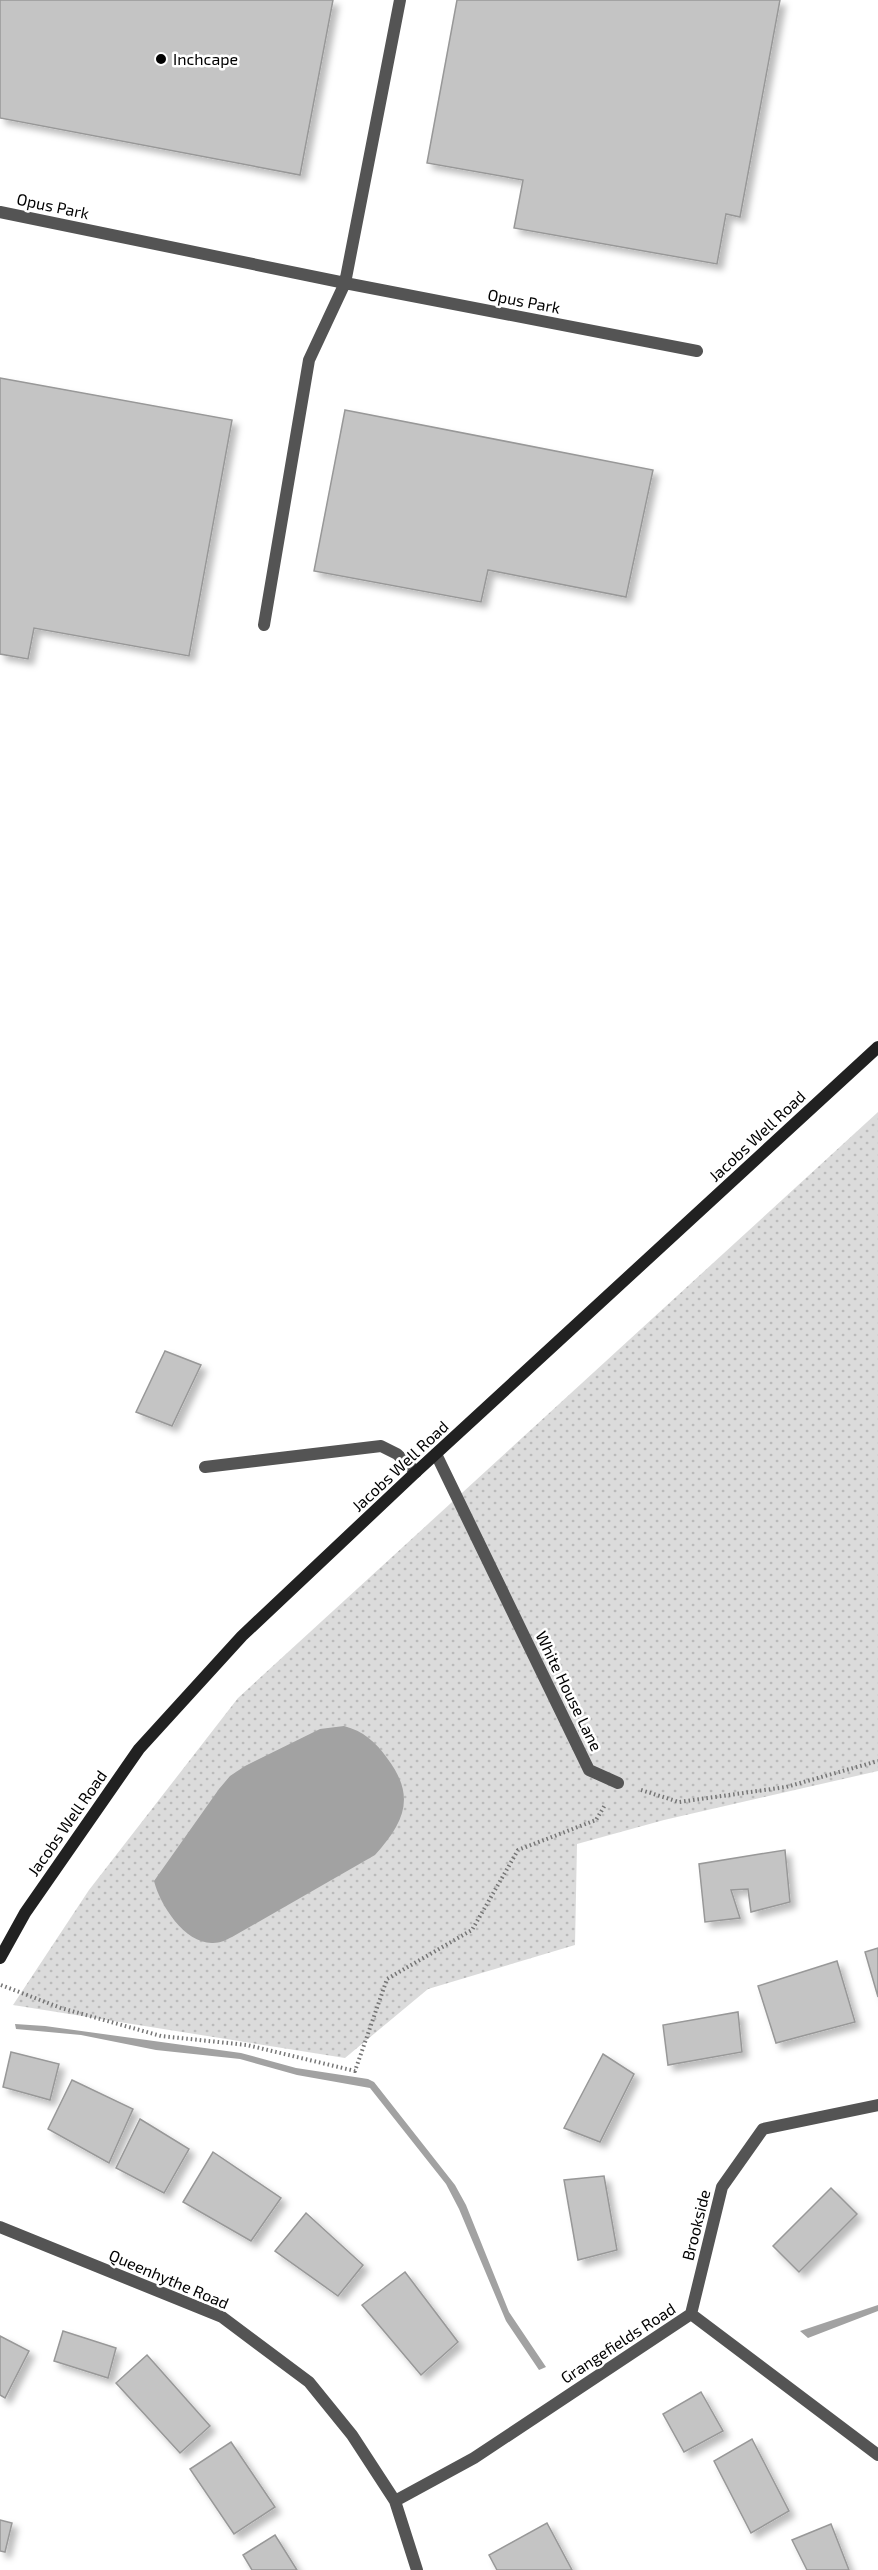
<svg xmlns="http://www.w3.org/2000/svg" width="878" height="2570" font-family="'Exo 2',sans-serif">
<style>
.park{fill:url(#park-dots)}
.water{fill:#a2a2a2}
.building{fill:#c4c4c4;stroke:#989898;stroke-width:1.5;filter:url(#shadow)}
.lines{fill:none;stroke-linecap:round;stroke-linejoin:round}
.path{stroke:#767676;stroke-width:4;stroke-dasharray:1.5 3;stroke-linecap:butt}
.lane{stroke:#545454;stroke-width:12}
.street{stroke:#545454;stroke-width:12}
.secondary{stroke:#212121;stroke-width:12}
.poi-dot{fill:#000;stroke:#fff;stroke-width:2}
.labels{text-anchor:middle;stroke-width:5;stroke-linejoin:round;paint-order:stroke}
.poi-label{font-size:16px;fill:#000;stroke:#fff;text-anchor:start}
.street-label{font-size:16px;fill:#000;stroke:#fff}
</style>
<defs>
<pattern id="park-dots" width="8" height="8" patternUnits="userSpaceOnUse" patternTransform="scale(1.5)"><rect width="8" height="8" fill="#dbdbdb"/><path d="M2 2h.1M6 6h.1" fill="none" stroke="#bababa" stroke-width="1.8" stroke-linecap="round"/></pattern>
<filter id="shadow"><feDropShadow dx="5.5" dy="5.5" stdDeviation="3" flood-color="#0004"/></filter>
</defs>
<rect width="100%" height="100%" fill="#fff"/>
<!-- park -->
<path class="park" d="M 878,1112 L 878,1771 L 664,1820 L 577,1844 L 575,1945 L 428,1989 L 345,2058 L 13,2005 L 89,1890 L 238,1698 Z"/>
<!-- water -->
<path class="water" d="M 344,1726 C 363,1731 376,1742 387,1758 C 416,1796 405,1822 375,1855 L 232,1937 C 226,1940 220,1943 213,1943 C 185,1944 160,1905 154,1881 L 219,1789 L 230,1776 L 245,1766 L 320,1729 Z
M 15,2024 L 45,2026 L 241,2053 L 296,2068 L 368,2079 L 374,2082 L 455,2185 L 466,2205 L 509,2312 L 546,2367 L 539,2370 L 506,2321 L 459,2209 L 446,2184 L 370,2088 L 297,2075 L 240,2059 L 156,2050 L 81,2035 L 16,2029 Z
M 878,2305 L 878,2311 L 808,2338 L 800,2331 Z"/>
<!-- building -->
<path class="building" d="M 0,0 L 333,0 L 300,175 L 0,118 Z
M 457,0 L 780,0 L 740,217 L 726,214 L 717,264 L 514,228 L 523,180 L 427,163 Z
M 0,378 L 232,420 L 189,656 L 34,628 L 28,659 L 0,654 Z
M 345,410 L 653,470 L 626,597 L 488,570 L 481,602 L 314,571 Z
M 165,1351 L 201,1365 L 172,1426 L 136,1412 Z
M 785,1850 L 790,1902 L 751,1912 L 748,1889 L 731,1890 L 740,1918 L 705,1922 L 699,1864 Z
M 878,1948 L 878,1997 L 865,1952 Z
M 837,1961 L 855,2022 L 776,2043 L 758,1986 Z
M 738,2012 L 742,2052 L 668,2065 L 663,2025 Z
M 11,2052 L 59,2064 L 50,2100 L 3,2087 Z
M 603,2054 L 634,2074 L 600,2142 L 564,2128 Z
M 72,2080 L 133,2109 L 109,2163 L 48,2129 Z
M 140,2119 L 189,2149 L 164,2193 L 116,2168 Z
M 213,2152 L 281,2198 L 251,2241 L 183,2202 Z
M 604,2176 L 617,2250 L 578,2260 L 564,2180 Z
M 831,2188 L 857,2214 L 799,2272 L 773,2246 Z
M 306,2213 L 363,2265 L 338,2296 L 275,2251 Z
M 405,2272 L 458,2342 L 421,2375 L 362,2305 Z
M 63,2331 L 116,2348 L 108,2378 L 54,2361 Z
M 0,2336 L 29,2351 L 5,2398 L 0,2395 Z
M 147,2355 L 210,2426 L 180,2453 L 116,2383 Z
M 701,2392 L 723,2431 L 684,2452 L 663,2414 Z
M 752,2439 L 789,2511 L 751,2533 L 714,2461 Z
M 231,2442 L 275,2507 L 234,2534 L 190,2469 Z
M 0,2520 L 12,2523 L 5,2552 L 0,2551 Z
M 547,2523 L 572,2570 L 497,2570 L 489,2555 Z
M 831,2524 L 849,2570 L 807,2570 L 792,2540 Z
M 275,2535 L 297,2570 L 252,2570 L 243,2555 Z"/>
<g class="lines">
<!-- path -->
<path class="path" d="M 641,1790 L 679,1802 L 786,1787 L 878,1761
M 1,1985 L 61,2008 L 161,2036 L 247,2045 L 355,2071 L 387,1979 L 472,1930 L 518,1850 L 596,1820 L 605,1805"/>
<!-- lane -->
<path class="lane" d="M 205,1467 L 381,1446 L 397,1454 L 416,1472"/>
<!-- street -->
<path class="street" d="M 0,212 L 345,283 L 697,351
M 264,625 L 309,360 L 345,283 L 400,0
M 436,1454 L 589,1770 L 618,1783
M 0,2227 L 222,2317 L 309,2382 L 352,2435 L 395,2501 L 417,2570
M 691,2314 L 722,2187 L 763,2129 L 878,2105
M 395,2501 L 474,2458 L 691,2314 L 878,2455"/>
<!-- secondary -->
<path class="secondary" d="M 0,1958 L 25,1913 L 139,1749 L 242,1636 L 416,1472 L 878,1047"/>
</g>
<!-- markers -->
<circle class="poi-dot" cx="161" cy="59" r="6"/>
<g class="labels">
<!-- poi labels -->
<g class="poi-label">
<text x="173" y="65">Inchcape</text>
</g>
<!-- street labels -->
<g class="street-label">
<text transform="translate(53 206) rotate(12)" y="6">Opus Park</text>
<text transform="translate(524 301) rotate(11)" y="6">Opus Park</text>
<text transform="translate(757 1136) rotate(-43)" y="6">Jacobs Well Road</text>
<text transform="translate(400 1466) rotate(-43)" y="6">Jacobs Well Road</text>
<text transform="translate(569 1691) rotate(64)" y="6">White House Lane</text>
<text transform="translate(67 1823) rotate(-55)" y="6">Jacobs Well Road</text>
<text transform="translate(696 2225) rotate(-76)" y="6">Brookside</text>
<text transform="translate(169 2279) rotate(23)" y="6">Queenhythe Road</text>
<text transform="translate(618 2343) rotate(-33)" y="6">Grangefields Road</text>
</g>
</g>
</svg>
